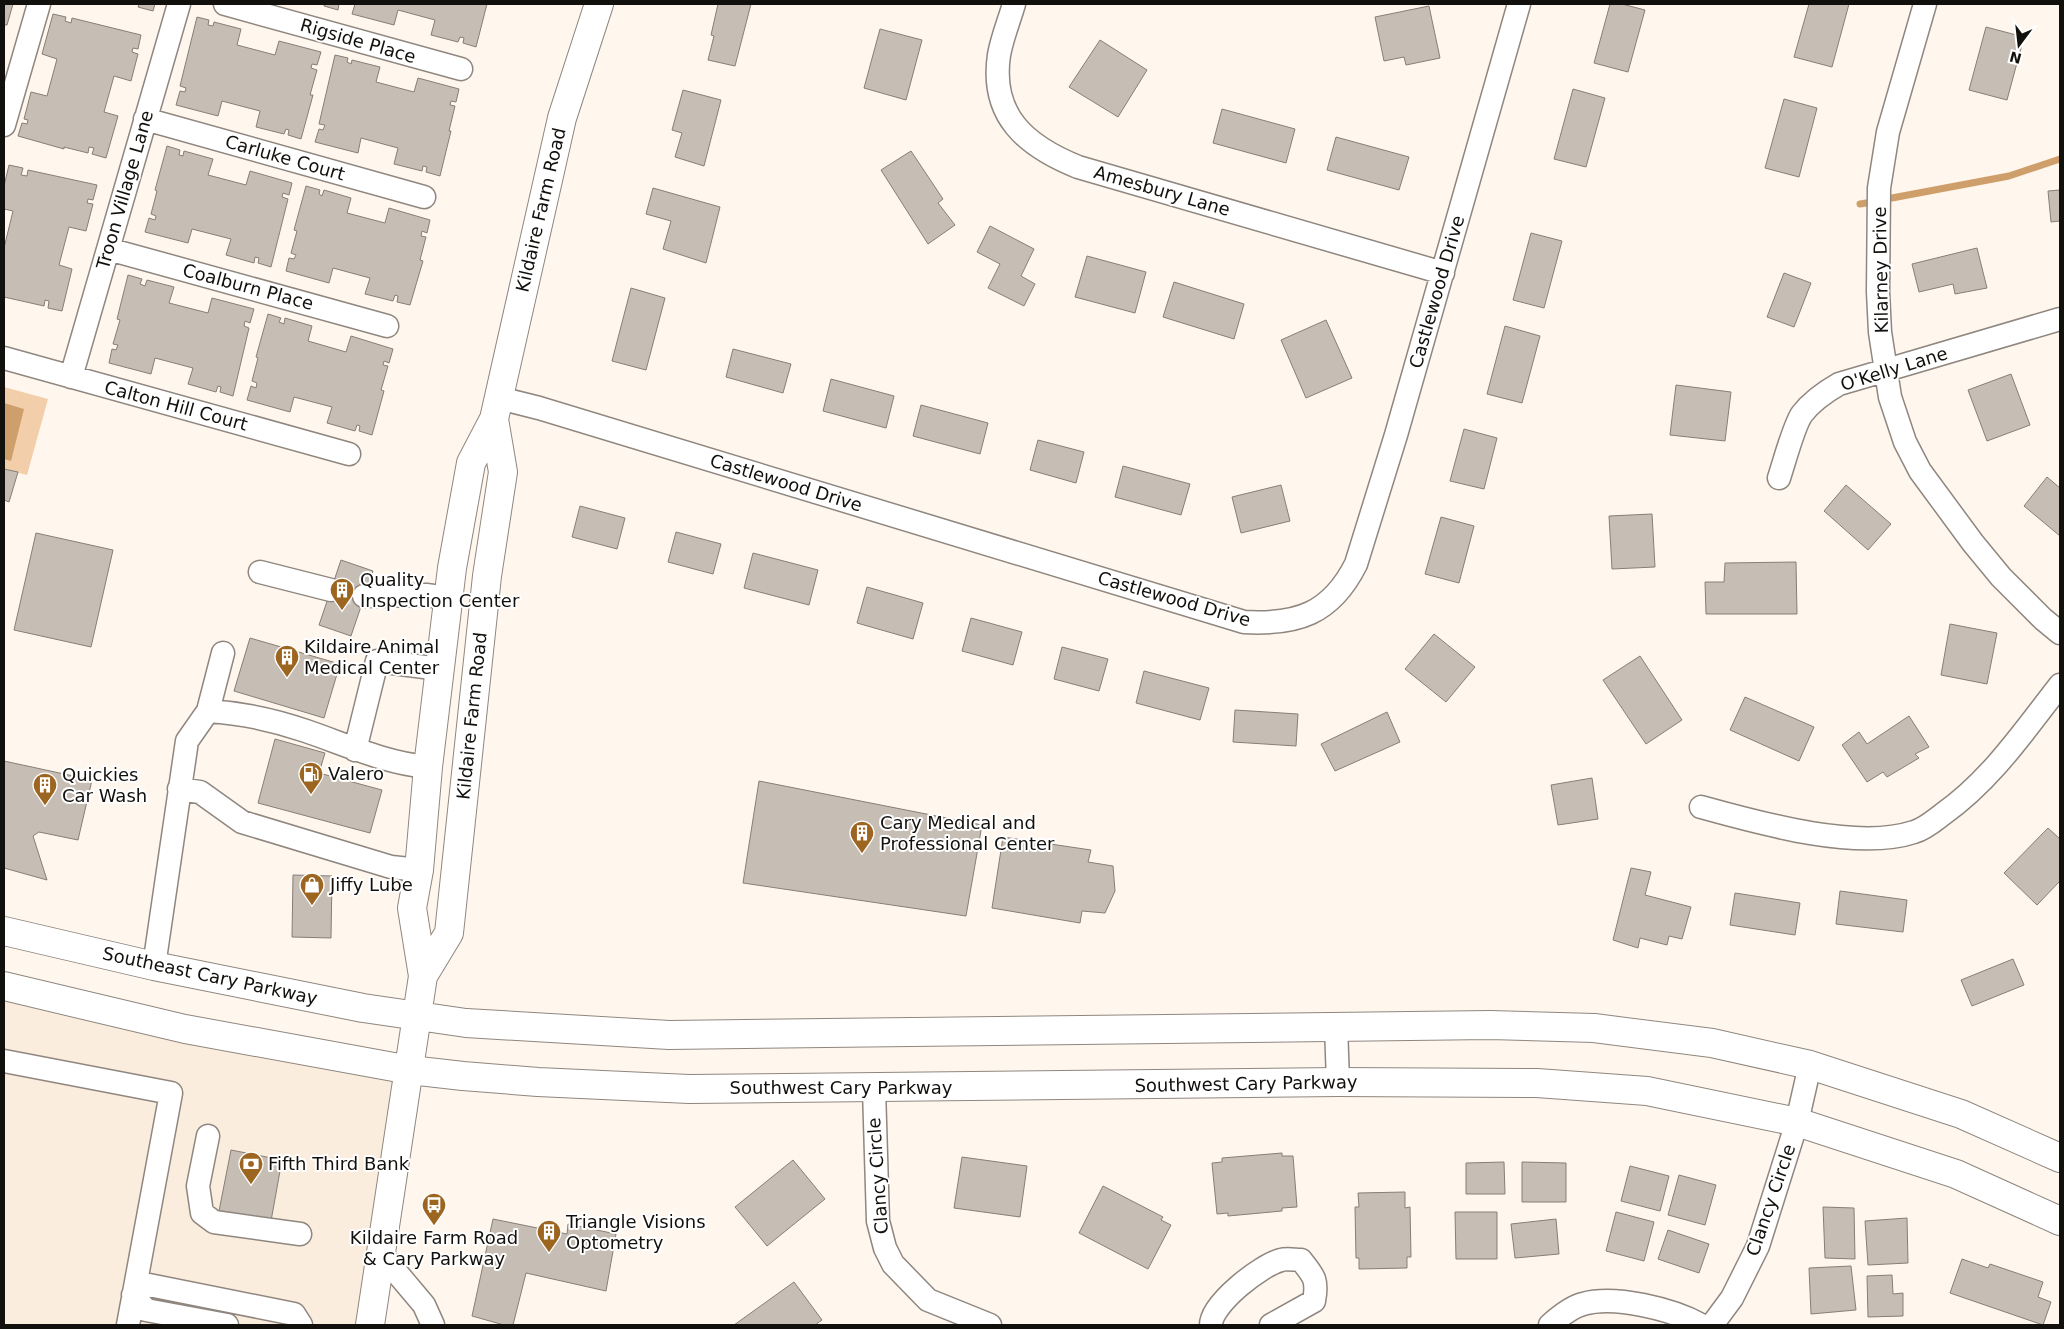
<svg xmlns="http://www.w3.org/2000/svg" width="2064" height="1329" font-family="'DejaVu Sans',sans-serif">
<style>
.built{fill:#fbedde}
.green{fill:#f2ceaa}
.water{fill:#cf9f6b}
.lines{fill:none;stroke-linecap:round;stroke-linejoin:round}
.stream{stroke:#cf9f6b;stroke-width:7}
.building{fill:#c6beb5;stroke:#877f77}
.minor-tunnel{stroke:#dbd4cc;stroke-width:22;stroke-dasharray:22 11;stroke-linecap:butt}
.minor-casing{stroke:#8f877f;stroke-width:25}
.major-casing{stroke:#8f877f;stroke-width:30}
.minor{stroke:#fff;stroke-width:22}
.major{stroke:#fff;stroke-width:28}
.labels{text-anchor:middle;stroke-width:4;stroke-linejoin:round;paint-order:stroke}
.street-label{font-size:18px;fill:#12100d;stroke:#fff}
.poi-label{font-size:18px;fill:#12100d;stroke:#fff;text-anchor:start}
</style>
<rect width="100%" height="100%" fill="#fff6ee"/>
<!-- built -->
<path class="built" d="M 4,986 L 410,1070 L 370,1325 L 4,1325 Z"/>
<!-- green -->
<path class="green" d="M 4,387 L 48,399 L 27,475 L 4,469 Z"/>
<!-- water -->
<path class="water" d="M 4,403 L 24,409 L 11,461 L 4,459 Z"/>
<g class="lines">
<!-- stream -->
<path class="stream" d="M 1892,198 L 2009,176 L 2060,159
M 1860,204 L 1866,203"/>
</g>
<!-- building -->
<path class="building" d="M 4,4 L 13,4 L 7,25 L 4,25 L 4,27 Z
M 139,4 L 155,4 L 153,11 L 138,7 Z
M 324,4 L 339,4 L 338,10 L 324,6 Z
M 355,4 L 487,4 L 476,47 L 463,43 L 464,38 L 460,37 L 458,42 L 431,35 L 435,20 L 398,10 L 394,25 L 352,14 Z
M 718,4 L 751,4 L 735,66 L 708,60 L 714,36 L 711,35 Z
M 1610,4 L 1622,4 L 1645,10 L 1628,72 L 1594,63 Z
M 1809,4 L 1849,4 L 1832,67 L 1794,57 Z
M 1429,6 L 1440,58 L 1406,65 L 1404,57 L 1384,61 L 1375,17 Z
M 53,14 L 66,17 L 65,21 L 71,23 L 72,18 L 141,35 L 138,49 L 133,48 L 132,52 L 138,54 L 131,81 L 114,76 L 104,112 L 118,116 L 106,158 L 92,154 L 94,148 L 89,147 L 88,153 L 64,147 L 64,149 L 18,136 L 22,123 L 27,124 L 28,120 L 24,119 L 31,92 L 47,96 L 57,59 L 42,54 Z
M 197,17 L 209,20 L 208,25 L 213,26 L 214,22 L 241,29 L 237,45 L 275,55 L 279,41 L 321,52 L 317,65 L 312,64 L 311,68 L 317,70 L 310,95 L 313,95 L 301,139 L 288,135 L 289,130 L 286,129 L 284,134 L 256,127 L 260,111 L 222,101 L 218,116 L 176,105 L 180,91 L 185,92 L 186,88 L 180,86 Z
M 1986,27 L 2024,37 L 2007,100 L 1969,90 Z
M 880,29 L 922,40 L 906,100 L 864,88 Z
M 1100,40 L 1147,70 L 1118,117 L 1069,87 Z
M 335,55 L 348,58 L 347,62 L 351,64 L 352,60 L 380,67 L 376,82 L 414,92 L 418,78 L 459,89 L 456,102 L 451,101 L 450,105 L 455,106 L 449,131 L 451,131 L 440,176 L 426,172 L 427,167 L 423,166 L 422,171 L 394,164 L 398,148 L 361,138 L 358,153 L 315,142 L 319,129 L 323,130 L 325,125 L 319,124 Z
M 1573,89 L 1605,98 L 1586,167 L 1554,159 Z
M 683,90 L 721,100 L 704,166 L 675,157 L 682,133 L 672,130 Z
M 1784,99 L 1817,108 L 1799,177 L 1765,168 Z
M 1222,109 L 1295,129 L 1286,163 L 1213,143 Z
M 1336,137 L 1409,157 L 1399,190 L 1327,170 Z
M 167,146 L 180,150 L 179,155 L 183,156 L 184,151 L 213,159 L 208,175 L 246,185 L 250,171 L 292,183 L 289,195 L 283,193 L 282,197 L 288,199 L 271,267 L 258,263 L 259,258 L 255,257 L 254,263 L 226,255 L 231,239 L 192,229 L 188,243 L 145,232 L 149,218 L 155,220 L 156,216 L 151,214 L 157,191 L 155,190 Z
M 911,151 L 943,199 L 938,203 L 955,225 L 928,244 L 881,170 Z
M 9,165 L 23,168 L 21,175 L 27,176 L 28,170 L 97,185 L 93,200 L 88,199 L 87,203 L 93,204 L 86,231 L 69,227 L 59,265 L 72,269 L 62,311 L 48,308 L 49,301 L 45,300 L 44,306 L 4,297 L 4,248 L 13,211 L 4,209 L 4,186 Z
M 306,186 L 320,190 L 319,194 L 322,196 L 324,190 L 351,198 L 347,213 L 385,223 L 389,208 L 430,220 L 427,233 L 422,231 L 421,236 L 426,237 L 420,260 L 423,261 L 410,305 L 397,302 L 398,296 L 395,295 L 393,301 L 365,294 L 370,278 L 333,268 L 329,283 L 286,271 L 289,258 L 294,259 L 296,255 L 291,253 L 297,231 L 294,230 Z
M 653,188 L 720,207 L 706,263 L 663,249 L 671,221 L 646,214 Z
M 2060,190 L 2060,221 L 2051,222 L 2048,191 Z
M 990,226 L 1034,249 L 1021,276 L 1035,284 L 1024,306 L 988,288 L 1000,264 L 977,252 Z
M 1531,233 L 1562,241 L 1544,308 L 1513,300 Z
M 1977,248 L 1987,288 L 1955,294 L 1953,284 L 1919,292 L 1912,264 Z
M 1087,256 L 1146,272 L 1135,313 L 1075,297 Z
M 1784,273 L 1811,283 L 1794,327 L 1767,317 Z
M 128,275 L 142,279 L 140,284 L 145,286 L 147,280 L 174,287 L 169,303 L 208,313 L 212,298 L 254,309 L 250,323 L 245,321 L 244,326 L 249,328 L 233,396 L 220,392 L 221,387 L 218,386 L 216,392 L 188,384 L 193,368 L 155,358 L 151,374 L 109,363 L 112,349 L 116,350 L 118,345 L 113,344 L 120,320 L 117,319 Z
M 1174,282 L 1244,304 L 1234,339 L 1163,317 Z
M 631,288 L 665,298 L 646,370 L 612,361 Z
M 268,314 L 281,318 L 279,322 L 284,324 L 285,318 L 312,326 L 308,341 L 346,352 L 351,336 L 393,349 L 389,363 L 384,361 L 383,365 L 388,366 L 381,390 L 384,391 L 372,435 L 359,431 L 360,426 L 357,425 L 355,431 L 327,423 L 332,407 L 294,397 L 290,412 L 247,400 L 251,386 L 256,388 L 257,383 L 252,381 L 258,358 L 256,357 Z
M 1326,320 L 1352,378 L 1306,398 L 1281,340 Z
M 1505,326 L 1540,336 L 1522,403 L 1487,394 Z
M 733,349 L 791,364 L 783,393 L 726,377 Z
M 2011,374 L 2030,425 L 1987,441 L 1968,390 Z
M 831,379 L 894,396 L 886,428 L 823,411 Z
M 1676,385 L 1731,392 L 1725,441 L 1670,435 Z
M 921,405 L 988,423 L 980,454 L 913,436 Z
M 1464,429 L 1497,438 L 1484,489 L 1450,481 Z
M 1038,440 L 1084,452 L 1076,483 L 1030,470 Z
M 1123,466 L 1190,484 L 1181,515 L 1115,497 Z
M 4,469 L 18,472 L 9,502 L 4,500 Z
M 2047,477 L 2060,488 L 2060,536 L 2024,506 Z
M 1281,485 L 1290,521 L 1241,533 L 1232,497 Z
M 1846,485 L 1891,524 L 1868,550 L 1824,511 Z
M 580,506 L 625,518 L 617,549 L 572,537 Z
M 1652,514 L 1655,567 L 1612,569 L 1609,516 Z
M 1441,517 L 1474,526 L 1459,583 L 1425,574 Z
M 676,532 L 721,544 L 713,574 L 668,562 Z
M 36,533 L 113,550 L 91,647 L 14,630 Z
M 753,553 L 818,570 L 809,605 L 744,588 Z
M 341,560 L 373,571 L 351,636 L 319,625 Z
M 1796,562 L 1797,614 L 1706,614 L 1705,582 L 1724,582 L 1725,563 Z
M 867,587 L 923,603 L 913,639 L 857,623 Z
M 971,618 L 1022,632 L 1013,665 L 962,651 Z
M 1950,624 L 1997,633 L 1987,684 L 1941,675 Z
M 1434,634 L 1475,667 L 1446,702 L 1405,669 Z
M 250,638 L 340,664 L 324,718 L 234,691 Z
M 1062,647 L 1108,659 L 1099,691 L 1054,679 Z
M 1640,656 L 1682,720 L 1646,744 L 1603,680 Z
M 1144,671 L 1209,688 L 1200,720 L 1136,703 Z
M 1745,697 L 1814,727 L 1799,761 L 1730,730 Z
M 1235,710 L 1298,714 L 1296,746 L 1233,742 Z
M 1387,712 L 1400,742 L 1335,771 L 1321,744 Z
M 1909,716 L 1929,747 L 1915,754 L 1919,758 L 1887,777 L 1883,772 L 1867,782 L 1842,745 L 1859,732 L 1867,744 Z
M 275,739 L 325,753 L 319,773 L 382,790 L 370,833 L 258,803 Z
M 4,761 L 92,780 L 78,840 L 39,832 L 33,836 L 47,880 L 4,868 Z
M 1592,778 L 1598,819 L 1558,825 L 1551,785 Z
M 759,781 L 982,825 L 966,916 L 743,883 Z
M 2048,828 L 2060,839 L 2060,881 L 2037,905 L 2004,873 Z
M 1003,837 L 1091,850 L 1088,862 L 1113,866 L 1115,891 L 1105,913 L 1082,911 L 1080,923 L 992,908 Z
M 1631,868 L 1651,872 L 1645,895 L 1691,907 L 1682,939 L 1669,936 L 1667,945 L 1640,938 L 1638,948 L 1613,940 Z
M 293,875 L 332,876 L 331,938 L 292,937 Z
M 1840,891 L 1907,900 L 1903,932 L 1836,924 Z
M 1735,893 L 1800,903 L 1795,935 L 1730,925 Z
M 2013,959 L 2024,985 L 1972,1006 L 1961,980 Z
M 231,1150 L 282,1160 L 271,1221 L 219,1211 Z
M 1282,1153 L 1282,1156 L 1293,1156 L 1297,1207 L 1282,1208 L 1282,1211 L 1228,1216 L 1228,1213 L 1217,1214 L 1212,1163 L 1222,1162 L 1222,1158 Z
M 962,1157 L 1027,1166 L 1020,1217 L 954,1208 Z
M 793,1160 L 825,1199 L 767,1246 L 735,1207 Z
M 1504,1162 L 1505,1194 L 1466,1194 L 1466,1163 Z
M 1522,1162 L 1566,1163 L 1566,1202 L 1522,1202 Z
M 1630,1166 L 1669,1176 L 1660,1211 L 1621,1201 Z
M 1679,1175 L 1716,1185 L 1705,1225 L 1668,1215 Z
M 1103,1186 L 1163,1217 L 1161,1220 L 1171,1225 L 1148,1269 L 1079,1233 Z
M 1405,1192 L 1405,1208 L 1410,1207 L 1411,1257 L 1407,1257 L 1407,1268 L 1359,1269 L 1359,1258 L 1356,1258 L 1355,1207 L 1359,1207 L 1358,1193 Z
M 1823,1207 L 1854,1208 L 1855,1259 L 1825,1258 Z
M 1455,1212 L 1497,1212 L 1497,1259 L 1456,1259 Z
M 1616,1212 L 1654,1222 L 1644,1261 L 1606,1251 Z
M 1907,1218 L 1908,1263 L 1868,1265 L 1865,1221 Z
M 493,1219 L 567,1234 L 568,1224 L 616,1234 L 606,1291 L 526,1273 L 513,1325 L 504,1325 L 472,1316 Z
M 1556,1219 L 1559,1254 L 1515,1258 L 1511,1224 Z
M 1668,1230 L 1709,1244 L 1699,1273 L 1658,1259 Z
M 1962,1259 L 1988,1268 L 1990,1264 L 2043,1282 L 2038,1297 L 2051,1302 L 2043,1325 L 1950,1293 Z
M 1851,1266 L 1856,1310 L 1811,1314 L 1809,1268 Z
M 1892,1275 L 1893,1294 L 1903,1293 L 1903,1316 L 1868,1317 L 1867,1276 Z
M 794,1282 L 822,1320 L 815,1325 L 734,1325 Z"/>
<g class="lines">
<!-- minor-tunnel -->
<path class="minor-tunnel" d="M 331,590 L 364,596"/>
<defs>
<path id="minor" d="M 225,4 L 461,69
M 1014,4 C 1009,21 1002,38 999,55 C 990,116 1026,146 1078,167 L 1443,273
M 1925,4 L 1888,132 L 1879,188 L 1878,292 L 1880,332 L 1890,397 L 1905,442 L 1920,471 L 1973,543 L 2001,577 L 2043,619 L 2060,633
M 145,119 L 424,197
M 4,125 L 39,4
M 108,249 L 387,326
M 4,358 L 349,454
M 71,377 L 179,4
M 499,398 L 539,408 L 1244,622 C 1297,625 1331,614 1356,564 L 1396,435 L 1519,4
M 1779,478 C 1784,463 1794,425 1802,414 C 1812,401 1825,392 1839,384 L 2060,319
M 260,572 L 331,590
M 364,596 L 426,595 L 448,598
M 208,711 L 223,653
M 355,750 L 377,661 L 440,669
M 179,789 L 200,792 L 242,822 L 391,867 L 419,870
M 1701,807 C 1759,823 1857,851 1914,832 C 1925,829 1935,820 1943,814 C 1991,780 2024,731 2060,685
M 154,966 L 187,741 L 208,711 C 241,713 274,720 306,731 C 347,745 385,763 428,767
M 1336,1026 L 1338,1082
M 4,1061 L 171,1093 L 128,1325
M 874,1089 L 878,1221 L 885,1248 L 893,1264 L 928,1300 L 990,1325
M 208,1136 L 198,1186 L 202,1213 L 214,1222 L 300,1234
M 381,1254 L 424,1305 L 433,1325
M 227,1325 L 146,1310 L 133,1295 L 149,1285 L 294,1314 L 301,1325
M 1211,1325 C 1211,1304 1261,1265 1281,1260 C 1287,1258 1295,1260 1301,1260 C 1314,1276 1318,1280 1314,1301 L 1271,1325
M 1550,1325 C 1559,1317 1571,1307 1583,1304 C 1615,1295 1672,1309 1701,1325
M 1712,1325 L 1732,1298 L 1758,1246 L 1797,1122 L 1810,1065"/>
<path id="major" d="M 4,931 L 154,966 L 363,1008 L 466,1023 L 669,1035 L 1490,1025 L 1594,1028 L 1712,1043 L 1810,1065 L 1961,1114 L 2060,1158
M 423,976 L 449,933 L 487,576 L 503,472 L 494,419
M 4,986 L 185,1029 L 410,1070 L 463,1076 L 538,1082 L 689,1089 L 1338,1082 L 1537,1083 L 1647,1091 L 1797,1122 L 1956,1174 L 2060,1221
M 370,1325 L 423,976 L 412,908 L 419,870 L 428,767 L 452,568 L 471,463 L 494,419 L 562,118 L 599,4"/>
</defs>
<!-- minor casing -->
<use href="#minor" class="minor-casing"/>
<!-- major casing -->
<use href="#major" class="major-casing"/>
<!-- minor -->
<use href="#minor" class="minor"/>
<!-- major -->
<use href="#major" class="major"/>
</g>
<!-- icons -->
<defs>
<symbol id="building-pin" viewBox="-11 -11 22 30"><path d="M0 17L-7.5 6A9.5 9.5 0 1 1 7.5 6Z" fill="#9c6520" stroke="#fff"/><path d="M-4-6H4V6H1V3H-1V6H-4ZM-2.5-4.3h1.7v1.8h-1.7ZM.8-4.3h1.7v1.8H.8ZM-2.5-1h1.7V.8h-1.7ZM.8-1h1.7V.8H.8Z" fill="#fff"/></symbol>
<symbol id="fuel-pin" viewBox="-11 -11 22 30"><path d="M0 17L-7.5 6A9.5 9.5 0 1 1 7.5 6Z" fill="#9c6520" stroke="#fff"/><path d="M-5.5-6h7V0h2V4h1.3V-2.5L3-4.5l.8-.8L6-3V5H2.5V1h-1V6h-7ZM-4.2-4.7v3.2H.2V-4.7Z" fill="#fff"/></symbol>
<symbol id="shop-pin" viewBox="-11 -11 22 30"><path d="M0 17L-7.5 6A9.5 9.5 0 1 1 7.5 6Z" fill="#9c6520" stroke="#fff"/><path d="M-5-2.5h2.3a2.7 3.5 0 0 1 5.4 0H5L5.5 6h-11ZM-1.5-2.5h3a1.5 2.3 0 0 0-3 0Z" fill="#fff"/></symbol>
<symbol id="bank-pin" viewBox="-11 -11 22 30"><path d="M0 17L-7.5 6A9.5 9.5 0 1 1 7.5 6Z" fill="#9c6520" stroke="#fff"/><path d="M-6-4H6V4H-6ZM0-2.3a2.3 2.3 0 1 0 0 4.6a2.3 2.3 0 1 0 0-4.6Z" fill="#fff"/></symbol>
<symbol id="bus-pin" viewBox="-11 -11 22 30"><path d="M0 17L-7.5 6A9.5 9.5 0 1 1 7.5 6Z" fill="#9c6520" stroke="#fff"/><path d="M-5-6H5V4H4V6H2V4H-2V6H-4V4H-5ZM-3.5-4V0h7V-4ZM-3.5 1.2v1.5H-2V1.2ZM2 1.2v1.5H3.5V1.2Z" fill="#fff"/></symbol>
</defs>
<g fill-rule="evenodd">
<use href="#building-pin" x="328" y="576" width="28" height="38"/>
<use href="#building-pin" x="273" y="643" width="28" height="38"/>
<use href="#fuel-pin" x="297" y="760" width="28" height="38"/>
<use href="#building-pin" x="31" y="771" width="28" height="38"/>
<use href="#building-pin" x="848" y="819" width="28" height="38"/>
<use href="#shop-pin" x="298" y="871" width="28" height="38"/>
<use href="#bank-pin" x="237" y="1150" width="28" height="38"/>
<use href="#bus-pin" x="420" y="1191" width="28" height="38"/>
<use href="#building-pin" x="535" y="1218" width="28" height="38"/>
</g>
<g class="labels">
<!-- street labels -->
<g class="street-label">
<text transform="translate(358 41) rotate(16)" y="6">Rigside Place</text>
<text transform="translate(285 158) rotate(16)" y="6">Carluke Court</text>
<text transform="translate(125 190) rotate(-74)" y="6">Troon Village Lane</text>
<text transform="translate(1162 191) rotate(16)" y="6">Amesbury Lane</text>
<text transform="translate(541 210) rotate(-77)" y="6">Kildaire Farm Road</text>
<text transform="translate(1881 270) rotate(-91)" y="6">Kilarney Drive</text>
<text transform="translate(248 287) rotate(15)" y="6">Coalburn Place</text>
<text transform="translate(1437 292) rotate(-74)" y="6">Castlewood Drive</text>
<text transform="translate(1894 369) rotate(-17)" y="6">O'Kelly Lane</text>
<text transform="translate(176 406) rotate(15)" y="6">Calton Hill Court</text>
<text transform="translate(786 483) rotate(17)" y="6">Castlewood Drive</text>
<text transform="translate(1174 599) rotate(16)" y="6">Castlewood Drive</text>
<text transform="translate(472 716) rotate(-84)" y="6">Kildaire Farm Road</text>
<text transform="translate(210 976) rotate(12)" y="6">Southeast Cary Parkway</text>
<text transform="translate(1246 1084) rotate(-1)" y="6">Southwest Cary Parkway</text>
<text x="841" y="1094">Southwest Cary Parkway</text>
<text transform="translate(878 1176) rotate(-94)" y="6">Clancy Circle</text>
<text transform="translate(1771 1200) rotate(-71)" y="6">Clancy Circle</text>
</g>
<!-- poi labels -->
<g class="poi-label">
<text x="360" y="586">Quality<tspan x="360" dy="21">Inspection Center</tspan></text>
<text x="304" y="653">Kildaire Animal<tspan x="304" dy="21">Medical Center</tspan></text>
<text x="328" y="780">Valero</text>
<text x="62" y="781">Quickies<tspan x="62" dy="21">Car Wash</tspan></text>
<text x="880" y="829">Cary Medical and<tspan x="880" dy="21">Professional Center</tspan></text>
<text x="330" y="891">Jiffy Lube</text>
<text x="268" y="1170">Fifth Third Bank</text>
<text x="566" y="1228">Triangle Visions<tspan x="566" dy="21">Optometry</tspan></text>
<text x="434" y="1244" text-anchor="middle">Kildaire Farm Road<tspan x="434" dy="21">&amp; Cary Parkway</tspan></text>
</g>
</g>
<!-- border -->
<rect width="2064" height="1329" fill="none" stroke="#12100d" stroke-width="10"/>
<!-- north arrow -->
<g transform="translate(2019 45) rotate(195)" stroke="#ffffff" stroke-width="4" paint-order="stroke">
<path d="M0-4L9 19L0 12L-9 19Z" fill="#12100d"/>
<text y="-8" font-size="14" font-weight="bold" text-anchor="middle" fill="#12100d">N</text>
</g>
</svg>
